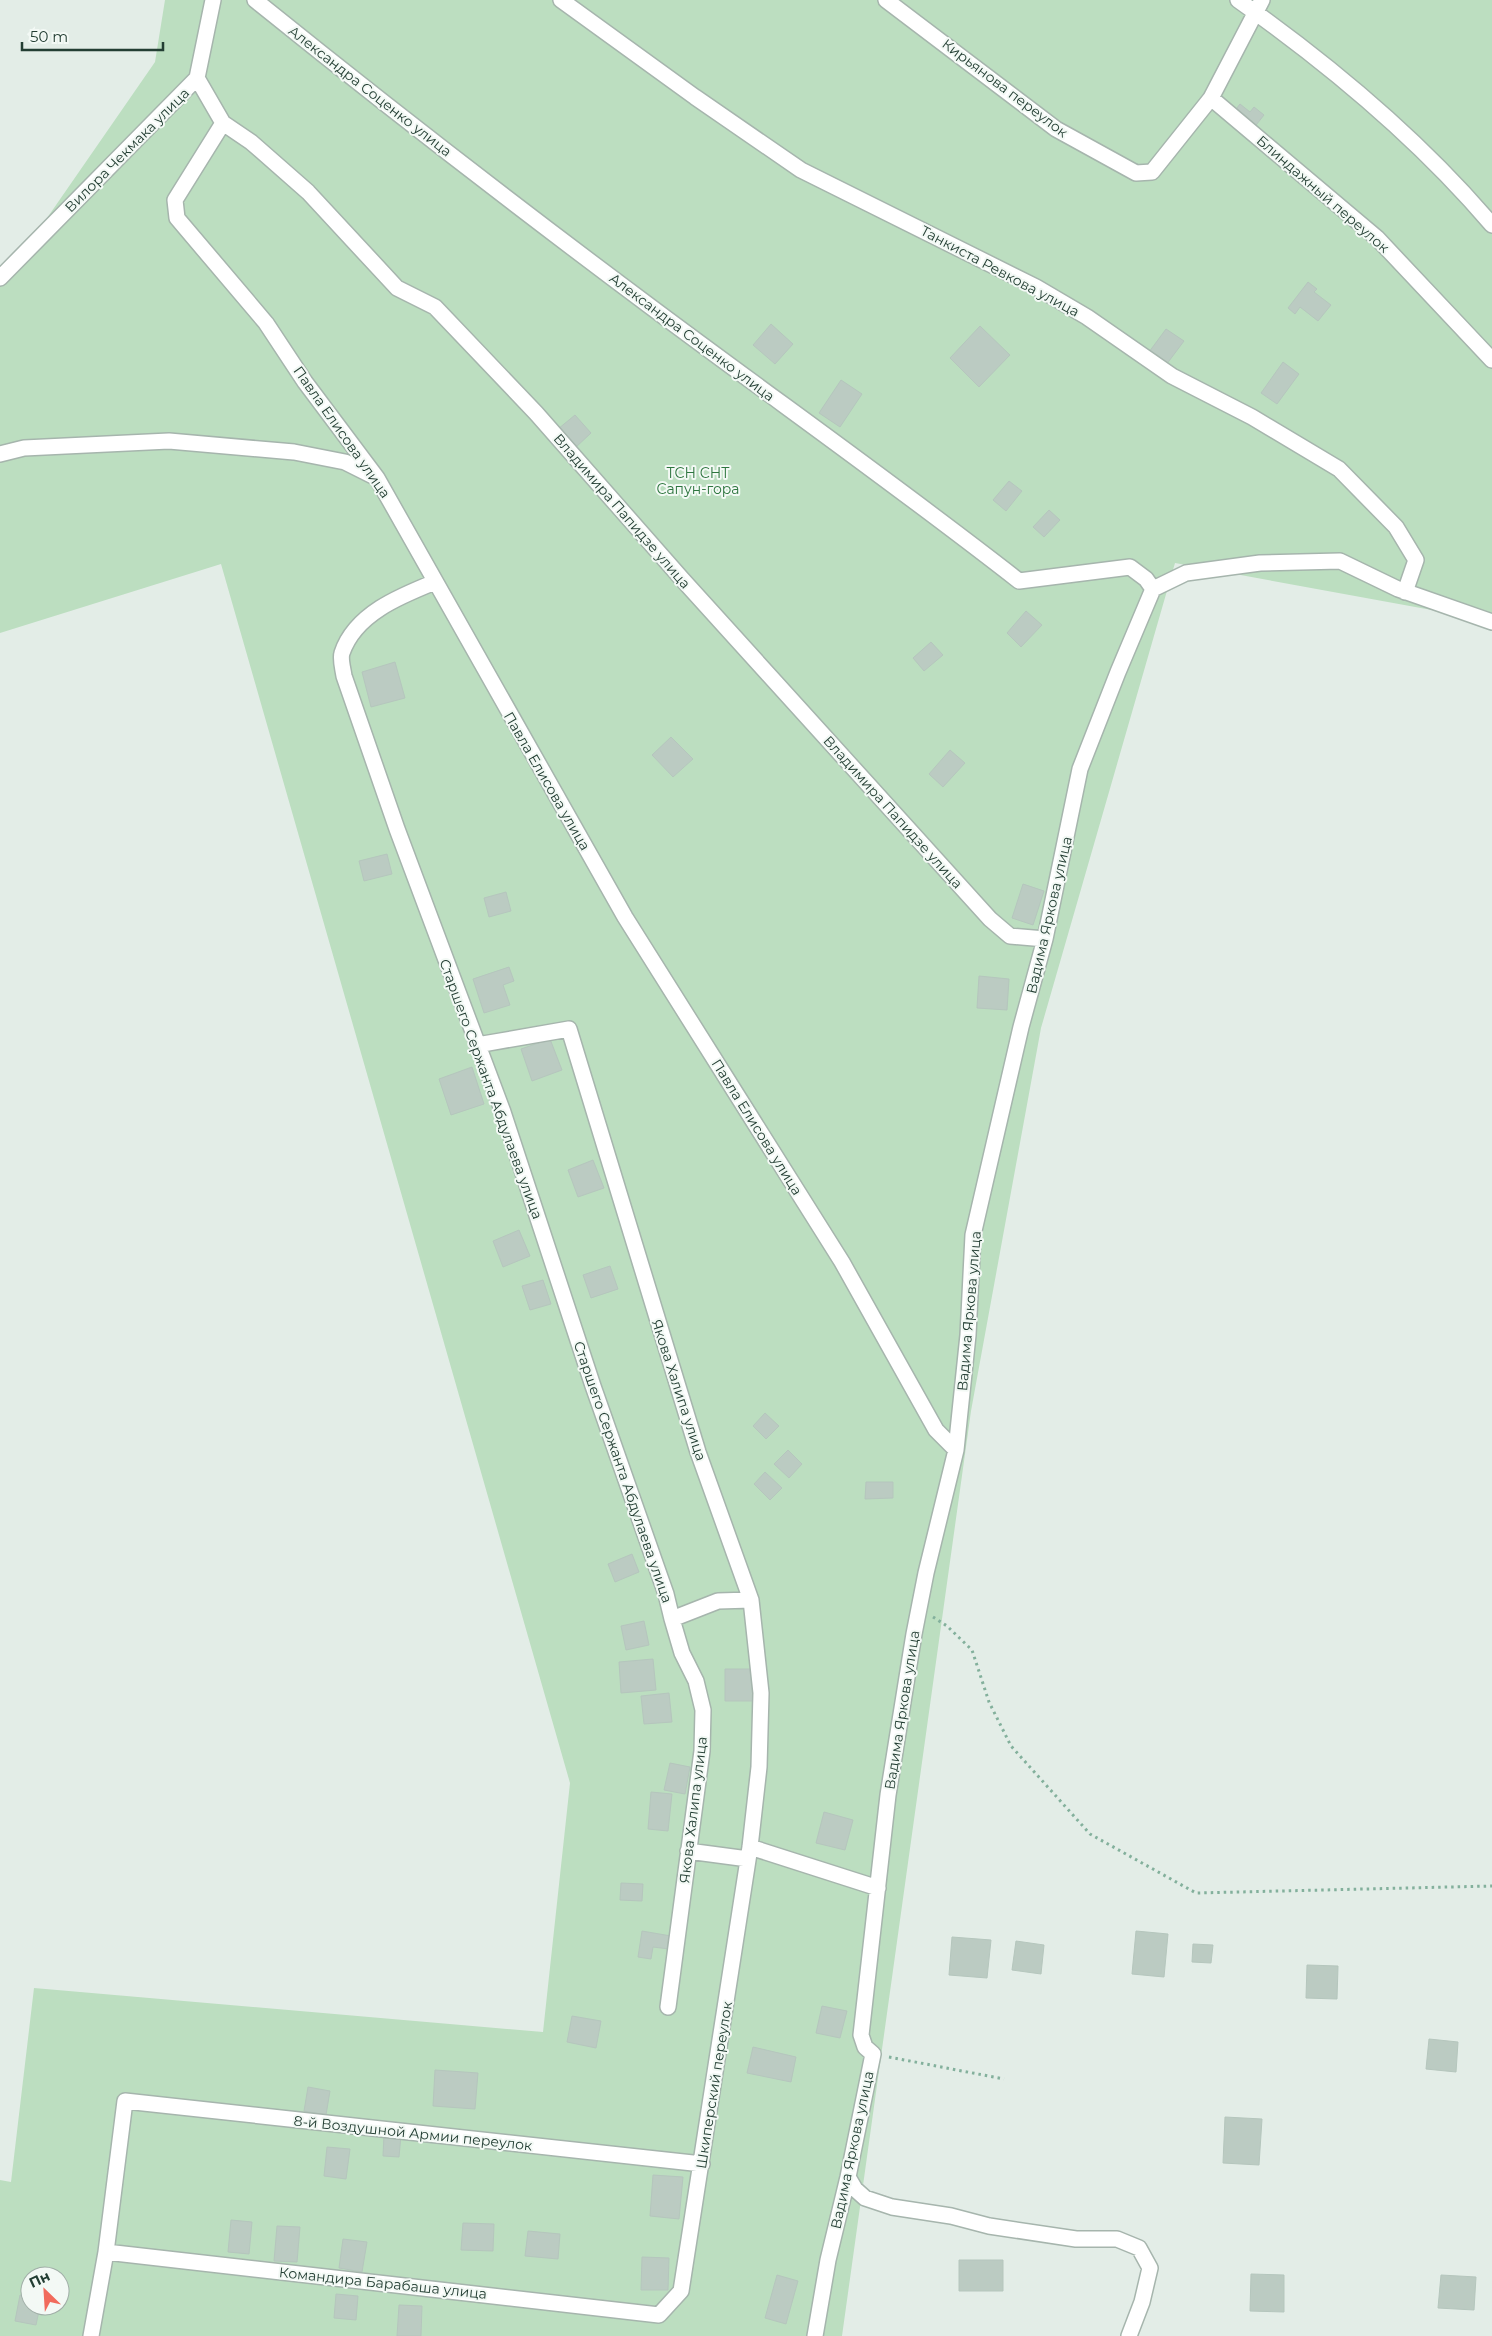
<svg xmlns="http://www.w3.org/2000/svg" width="1492" height="2336" font-family="Montserrat,sans-serif">
<style>
.green{fill:#bcdec0;fill-rule:evenodd}
.building{fill:#bbcbc2;stroke:#b5c6bd}
.lines{fill:none;stroke-linecap:round;stroke-linejoin:round}
.minor-casing{stroke:#a6b5ad;stroke-width:18}
.path{stroke:#83b09c;stroke-width:3;stroke-dasharray:2.5 4;stroke-linecap:butt}
.minor{stroke:#fff;stroke-width:15}
.labels{text-anchor:middle;stroke-width:4;stroke-linejoin:round;paint-order:stroke}
.street-label{font-size:14px;fill:#233e33;stroke:#f3f9f5}
.park-label{font-size:14px;fill:#2d753e;stroke:#f3f9f5}
</style>
<rect width="100%" height="100%" fill="#e3ede7"/>
<!-- green -->
<path class="green" d="M 165,0 L 1492,0 L 1492,621 L 1175,563 L 1041,1028 L 971,1411 L 842,2336 L 0,2336 L 0,2180 L 11,2182 L 34,1988 L 543,2032 L 570,1783 L 221,564 L 0,633 L 0,286 L 155,62 ZM 30,2276 L 60,2276 L 60,2306 L 30,2306 Z"/>
<!-- building -->
<path class="building" d="M 1240,104 L 1250,112 L 1254,107 L 1264,115 L 1253,129 L 1233,113 Z
M 1308,282 L 1317,289 L 1314,292 L 1331,305 L 1318,321 L 1300,307 L 1295,314 L 1288,308 Z
M 771,324 L 793,344 L 775,364 L 753,345 Z
M 980,326 L 1010,355 L 979,387 L 950,358 Z
M 1166,329 L 1184,341 L 1166,365 L 1149,352 Z
M 1283,362 L 1299,374 L 1277,404 L 1261,393 Z
M 841,380 L 862,394 L 840,427 L 819,413 Z
M 575,415 L 591,433 L 575,448 L 558,429 Z
M 1009,481 L 1022,491 L 1006,511 L 993,500 Z
M 1049,510 L 1060,520 L 1044,537 L 1033,527 Z
M 1026,611 L 1042,625 L 1021,647 L 1007,633 Z
M 931,642 L 943,655 L 924,671 L 913,658 Z
M 395,662 L 405,698 L 371,707 L 362,672 Z
M 671,737 L 693,759 L 673,777 L 652,755 Z
M 950,750 L 965,763 L 943,787 L 929,774 Z
M 387,854 L 392,874 L 364,881 L 359,861 Z
M 1023,884 L 1044,891 L 1033,925 L 1012,918 Z
M 506,892 L 511,911 L 489,917 L 484,898 Z
M 509,967 L 514,981 L 503,985 L 510,1005 L 484,1013 L 473,979 Z
M 979,976 L 1009,979 L 1007,1010 L 977,1008 Z
M 550,1039 L 562,1070 L 532,1081 L 521,1049 Z
M 472,1067 L 484,1104 L 451,1115 L 439,1079 Z
M 593,1160 L 604,1188 L 578,1197 L 568,1170 Z
M 519,1230 L 530,1256 L 503,1267 L 493,1241 Z
M 610,1266 L 618,1289 L 591,1298 L 583,1275 Z
M 543,1280 L 551,1304 L 530,1310 L 522,1286 Z
M 765,1413 L 779,1426 L 766,1439 L 753,1426 Z
M 788,1450 L 802,1464 L 789,1478 L 774,1464 Z
M 765,1472 L 782,1488 L 770,1500 L 754,1484 Z
M 866,1482 L 893,1482 L 893,1498 L 865,1499 Z
M 632,1554 L 639,1572 L 615,1582 L 608,1564 Z
M 644,1621 L 649,1645 L 626,1650 L 621,1626 Z
M 653,1659 L 656,1690 L 621,1693 L 619,1662 Z
M 725,1669 L 754,1669 L 754,1701 L 725,1701 Z
M 669,1693 L 672,1722 L 644,1724 L 641,1696 Z
M 670,1763 L 690,1767 L 685,1794 L 664,1790 Z
M 651,1792 L 672,1794 L 668,1831 L 648,1829 Z
M 824,1812 L 853,1820 L 845,1850 L 816,1843 Z
M 621,1883 L 643,1884 L 642,1901 L 620,1900 Z
M 642,1931 L 671,1936 L 669,1949 L 653,1947 L 651,1959 L 638,1957 Z
M 1136,1931 L 1168,1934 L 1164,1977 L 1132,1974 Z
M 952,1937 L 991,1940 L 987,1978 L 949,1975 Z
M 1016,1941 L 1044,1945 L 1041,1974 L 1012,1970 Z
M 1193,1944 L 1213,1945 L 1211,1963 L 1192,1962 Z
M 1307,1965 L 1338,1966 L 1337,1999 L 1306,1998 Z
M 822,2006 L 847,2011 L 840,2038 L 816,2033 Z
M 572,2016 L 601,2021 L 596,2048 L 567,2042 Z
M 1429,2039 L 1458,2042 L 1456,2072 L 1426,2069 Z
M 753,2047 L 796,2057 L 791,2082 L 747,2073 Z
M 435,2070 L 478,2073 L 475,2109 L 433,2106 Z
M 308,2087 L 330,2091 L 326,2115 L 304,2111 Z
M 1225,2117 L 1262,2119 L 1259,2165 L 1223,2163 Z
M 384,2134 L 401,2135 L 399,2157 L 383,2156 Z
M 327,2147 L 350,2149 L 346,2179 L 324,2176 Z
M 653,2175 L 683,2177 L 679,2219 L 650,2216 Z
M 231,2220 L 252,2222 L 249,2254 L 228,2252 Z
M 463,2223 L 494,2224 L 493,2251 L 461,2250 Z
M 277,2226 L 300,2227 L 297,2262 L 274,2261 Z
M 528,2231 L 560,2234 L 558,2259 L 525,2256 Z
M 343,2239 L 367,2242 L 362,2272 L 339,2268 Z
M 642,2257 L 669,2258 L 668,2290 L 641,2290 Z
M 959,2260 L 1003,2260 L 1003,2291 L 959,2291 Z
M 1251,2274 L 1284,2275 L 1284,2312 L 1250,2311 Z
M 777,2275 L 798,2281 L 786,2324 L 765,2318 Z
M 1441,2275 L 1476,2277 L 1474,2310 L 1438,2308 Z
M 336,2294 L 358,2296 L 356,2320 L 334,2318 Z
M 20,2295 L 30,2297 L 30,2306 L 40,2306 L 36,2325 L 15,2321 Z
M 399,2305 L 422,2306 L 421,2336 L 397,2336 Z"/>
<g class="lines">
<defs>
<path id="minor" d="M 255,0 C 385,105 517,207 651,307 C 774,399 899,487 1019,581 L 1130,567 L 1146,579 L 1153,589
M 561,0 L 695,97 L 801,170 L 1036,287 L 1087,317 L 1172,376 L 1252,417 L 1339,469 L 1396,527 L 1416,560 L 1405,592
M 886,0 L 1056,129 L 1136,173 L 1152,172 L 1211,98 L 1262,0
M 1238,0 C 1330,65 1419,139 1492,225
M 197,78 L 223,123 L 251,142 L 308,192 L 397,288 L 435,307 L 536,413 L 682,579 L 990,919 L 1010,936 L 1045,939
M 1211,98 L 1377,238 L 1492,360
M 223,123 L 175,200 L 177,218 L 266,323 L 305,382 L 377,478 L 625,917 L 842,1262 L 936,1430 L 956,1450
M 0,278 L 197,78 L 213,0
M 0,454 L 24,448 L 169,441 L 294,452 L 345,462 L 373,476
M 435,582 C 400,596 355,614 342,653 C 340,659 343,669 344,676 L 397,829 L 503,1112 L 593,1386 L 666,1594 L 672,1619 L 718,1601 L 751,1600
M 477,1045 L 569,1029 L 698,1452 L 751,1600 L 761,1693 L 759,1767 L 750,1847 L 681,2291 L 659,2315 L 106,2252 L 125,2101 L 702,2164
M 750,1847 L 878,1888
M 688,1851 L 748,1859
M 668,2007 L 702,1751 L 703,1710 L 696,1681 L 682,1653 L 672,1619
M 848,2177 L 855,2189 L 865,2198 L 892,2207 L 951,2216 L 989,2226 L 1076,2239 L 1117,2239 L 1139,2248 L 1150,2268 L 1142,2302 L 1129,2336
M 91,2336 L 106,2252
M 815,2336 L 828,2260 L 848,2177 L 873,2054 L 865,2047 L 861,2035 L 888,1795 L 914,1634 L 926,1573 L 956,1450 L 968,1335 L 973,1235 L 1021,1027 L 1045,939 L 1080,769 L 1118,672 L 1153,589 L 1186,573 L 1260,563 L 1340,561 L 1398,589 L 1492,622"/>
</defs>
<!-- minor casing -->
<use href="#minor" class="minor-casing"/>
<!-- path -->
<path class="path" d="M 933,1617 L 947,1626 L 972,1650 L 989,1702 L 1011,1746 L 1090,1834 L 1196,1893 L 1492,1886
M 889,2057 L 1004,2079"/>
<!-- minor -->
<use href="#minor" class="minor"/>
</g>
<g class="labels">
<!-- street labels -->
<g class="street-label">
<text transform="translate(1005 88) rotate(37)" y="5">Кирьянова переулок</text>
<text transform="translate(370 91) rotate(38)" y="5">Александра Соценко улица</text>
<text transform="translate(127 150) rotate(-45)" y="5">Вилора Чекмака улица</text>
<text transform="translate(1323 194) rotate(41)" y="5">Блиндажный переулок</text>
<text transform="translate(1000 271) rotate(28)" y="5">Танкиста Ревкова улица</text>
<text transform="translate(692 337) rotate(37)" y="5">Александра Соценко улица</text>
<text transform="translate(342 432) rotate(55)" y="5">Павла Елисова улица</text>
<text transform="translate(622 511) rotate(49)" y="5">Владимира Папидзе улица</text>
<text transform="translate(547 781) rotate(60)" y="5">Павла Елисова улица</text>
<text transform="translate(893 812) rotate(48)" y="5">Владимира Папидзе улица</text>
<text transform="translate(1049 915) rotate(-77)" y="5">Вадима Яркова улица</text>
<text transform="translate(491 1089) rotate(70)" y="5">Старшего Сержанта Абдулаева улица</text>
<text transform="translate(757 1127) rotate(58)" y="5">Павла Елисова улица</text>
<text transform="translate(969 1311) rotate(-85)" y="5">Вадима Яркова улица</text>
<text transform="translate(679 1390) rotate(72)" y="5">Якова Халипа улица</text>
<text transform="translate(623 1472) rotate(71)" y="5">Старшего Сержанта Абдулаева улица</text>
<text transform="translate(902 1710) rotate(-81)" y="5">Вадима Яркова улица</text>
<text transform="translate(693 1810) rotate(-83)" y="5">Якова Халипа улица</text>
<text transform="translate(714 2085) rotate(-81)" y="5">Шкиперский переулок</text>
<text transform="translate(413 2133) rotate(6)" y="5">8-й Воздушной Армии переулок</text>
<text transform="translate(852 2150) rotate(-78)" y="5">Вадима Яркова улица</text>
<text transform="translate(383 2283) rotate(6)" y="5">Командира Барабаша улица</text>
</g>
<!-- park labels -->
<g class="park-label">
<text x="698" y="478">ТСН СНТ<tspan x="698" dy="16">Сапун-гора</tspan></text>
</g>
</g>
<!-- north arrow -->
<g transform="translate(45 2291) rotate(335)"><circle r="24" fill="#f3f9f5" stroke="#a0aea7"/>
<path d="M0-4L9 19L0 12L-9 19Z" fill="#f16b5c"/>
<text y="-8" font-size="14" font-weight="bold" text-anchor="middle" fill="#233e33">Пн</text>
</g>
<!-- scale -->
<path d="M22 42v8h141v-8" fill="none" stroke="#233e33" stroke-width="2.5"/>
<text x="30" y="42" font-size="15" fill="#233e33" stroke="#f3f9f5" stroke-width="4" paint-order="stroke">50 m</text>
</svg>
